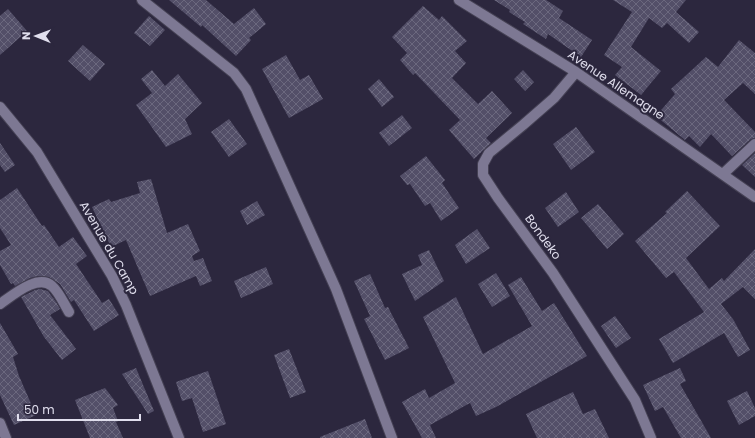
<svg xmlns="http://www.w3.org/2000/svg" width="755" height="438" font-family="Poppins,sans-serif">
<style>
.building{fill:url(#building-cross-hatch)}
.lines{fill:none;stroke-linecap:round;stroke-linejoin:round}
.minor-casing{stroke:#454154;stroke-width:12}
.minor{stroke:#7d7893;stroke-width:10}
.labels{text-anchor:middle;stroke-width:4;stroke-linejoin:round;paint-order:stroke}
.street-label{font-size:12px;fill:#e0deed;stroke:#2c273e}
</style>
<defs>
<pattern id="building-cross-hatch" width="8" height="8" patternUnits="userSpaceOnUse"><rect width="8" height="8" fill="#534f68"/><path d="M0 0l8 8M0 8l8-8" fill="none" stroke="#6b687e"/></pattern>
</defs>
<rect width="100%" height="100%" fill="#2c273e"/>
<!-- building -->
<path class="building" d="M 169,0 L 206,0 L 234,24 L 254,8 L 266,24 L 249,38 L 251,40 L 236,56 L 202,25 L 201,27 Z
M 494,0 L 546,0 L 563,11 L 559,18 L 592,40 L 581,57 L 548,34 L 546,39 L 523,24 L 525,22 L 509,12 L 510,10 Z
M 613,0 L 686,0 L 676,12 L 699,32 L 689,43 L 667,23 L 662,28 L 649,18 L 631,47 L 661,71 L 641,95 L 615,75 L 622,67 L 604,55 L 632,12 Z
M 423,6 L 439,20 L 442,16 L 467,41 L 455,51 L 466,63 L 452,78 L 478,104 L 492,91 L 512,113 L 486,138 L 491,143 L 474,159 L 449,130 L 460,120 L 415,73 L 413,75 L 400,60 L 407,53 L 392,37 Z
M 8,9 L 27,31 L 0,55 L 0,16 Z
M 149,16 L 165,30 L 150,46 L 134,33 Z
M 739,40 L 755,53 L 755,94 L 743,83 L 724,100 L 755,132 L 755,138 L 751,139 L 732,156 L 711,134 L 700,147 L 689,136 L 685,140 L 656,116 L 675,94 L 671,89 L 706,57 L 718,67 Z
M 83,45 L 105,64 L 90,81 L 68,61 Z
M 286,55 L 300,80 L 309,75 L 323,99 L 289,118 L 262,69 Z
M 152,70 L 165,86 L 178,74 L 202,103 L 185,119 L 192,134 L 166,147 L 136,105 L 152,93 L 141,79 Z
M 523,70 L 534,82 L 525,91 L 514,79 Z
M 379,79 L 394,97 L 382,107 L 368,89 Z
M 402,115 L 412,128 L 389,146 L 379,133 Z
M 229,119 L 247,144 L 229,157 L 211,132 Z
M 576,127 L 595,152 L 571,170 L 553,144 Z
M 0,143 L 15,165 L 5,172 L 0,165 Z
M 755,153 L 755,177 L 742,165 Z
M 426,156 L 445,180 L 442,183 L 459,208 L 441,221 L 430,203 L 425,206 L 410,184 L 407,185 L 400,176 Z
M 151,179 L 167,233 L 188,224 L 200,251 L 192,256 L 194,261 L 203,258 L 212,281 L 200,286 L 196,276 L 150,296 L 126,240 L 111,247 L 92,207 L 109,199 L 111,202 L 140,193 L 137,182 Z
M 17,188 L 42,226 L 44,225 L 59,247 L 73,237 L 87,256 L 76,264 L 102,303 L 109,299 L 119,315 L 94,331 L 74,300 L 71,302 L 60,284 L 49,277 L 38,276 L 30,278 L 15,286 L 13,283 L 11,284 L 0,265 L 0,251 L 11,245 L 0,228 L 0,200 Z
M 687,191 L 720,226 L 686,258 L 709,289 L 722,278 L 724,281 L 755,249 L 755,299 L 743,287 L 721,304 L 733,319 L 750,350 L 738,357 L 724,333 L 673,363 L 659,339 L 704,312 L 674,272 L 666,278 L 635,241 L 667,213 L 665,212 Z
M 566,192 L 579,212 L 558,227 L 545,208 Z
M 257,201 L 265,215 L 247,225 L 240,211 Z
M 598,204 L 624,234 L 607,249 L 581,218 Z
M 477,229 L 490,248 L 466,264 L 455,245 Z
M 429,250 L 444,281 L 415,301 L 402,274 L 422,265 L 418,255 Z
M 266,267 L 273,284 L 241,298 L 234,281 Z
M 496,273 L 510,296 L 492,307 L 478,284 Z
M 370,274 L 385,308 L 388,307 L 409,348 L 385,360 L 364,319 L 370,316 L 354,281 Z
M 521,277 L 542,311 L 554,303 L 587,356 L 496,407 L 476,416 L 470,403 L 430,425 L 436,438 L 422,438 L 402,402 L 425,389 L 429,398 L 455,383 L 423,317 L 456,297 L 483,354 L 532,326 L 508,285 Z
M 40,289 L 48,291 L 56,302 L 60,309 L 50,315 L 76,349 L 62,360 L 44,337 L 21,297 L 35,290 Z
M 615,316 L 631,338 L 616,348 L 601,326 Z
M 0,323 L 18,354 L 13,357 L 19,376 L 36,415 L 14,425 L 0,395 Z
M 289,349 L 306,392 L 290,398 L 274,355 Z
M 136,368 L 154,411 L 148,414 L 122,374 Z
M 680,368 L 686,381 L 680,384 L 711,438 L 681,438 L 663,407 L 655,411 L 643,385 Z
M 208,371 L 226,424 L 203,432 L 192,398 L 182,401 L 176,382 Z
M 105,388 L 118,405 L 113,408 L 118,421 L 116,422 L 123,438 L 90,438 L 75,400 Z
M 747,391 L 755,408 L 755,416 L 739,425 L 727,401 Z
M 573,392 L 583,414 L 595,409 L 609,438 L 537,438 L 526,414 Z
M 365,419 L 372,438 L 320,438 L 320,437 Z"/>
<g class="lines">
<defs>
<path id="minor" d="M 142,0 L 234,73 L 246,89 L 336,289 L 392,438
M 459,0 L 576,72 L 755,197
M 576,72 L 554,98 L 523,125 L 489,153 L 483,164 L 483,175 L 498,198 L 553,273 L 635,400 L 651,438
M 0,107 L 37,152 L 112,276 L 126,305 L 179,438
M 723,174 L 755,144
M 0,304 C 12,296 38,273 52,286 C 59,292 64,304 69,312
M 0,423 L 6,438"/>
</defs>
<!-- minor casing -->
<use href="#minor" class="minor-casing"/>
<!-- minor -->
<use href="#minor" class="minor"/>
</g>
<g class="labels">
<!-- street labels -->
<g class="street-label">
<text transform="translate(616 85) rotate(34)" y="4">Avenue Allemagne</text>
<text transform="translate(543 237) rotate(54)" y="4">Bondeko</text>
<text transform="translate(109 248) rotate(60)" y="4">Avenue du Camp</text>
</g>
</g>
<!-- north arrow -->
<g transform="translate(36 36) rotate(271)" stroke="#2c273e" stroke-width="3" paint-order="stroke">
<path d="M0-3L7 15L0 10L-7 15Z" fill="#e0deed"/>
<text y="-6" font-size="11" font-weight="bold" text-anchor="middle" fill="#e0deed">N</text>
</g>
<!-- scale -->
<path d="M18 414v6h122v-6" fill="none" stroke="#e0deed" stroke-width="2"/>
<text x="24" y="414" font-size="12" fill="#e0deed" stroke="#2c273e" stroke-width="3" paint-order="stroke">50 m</text>
</svg>
